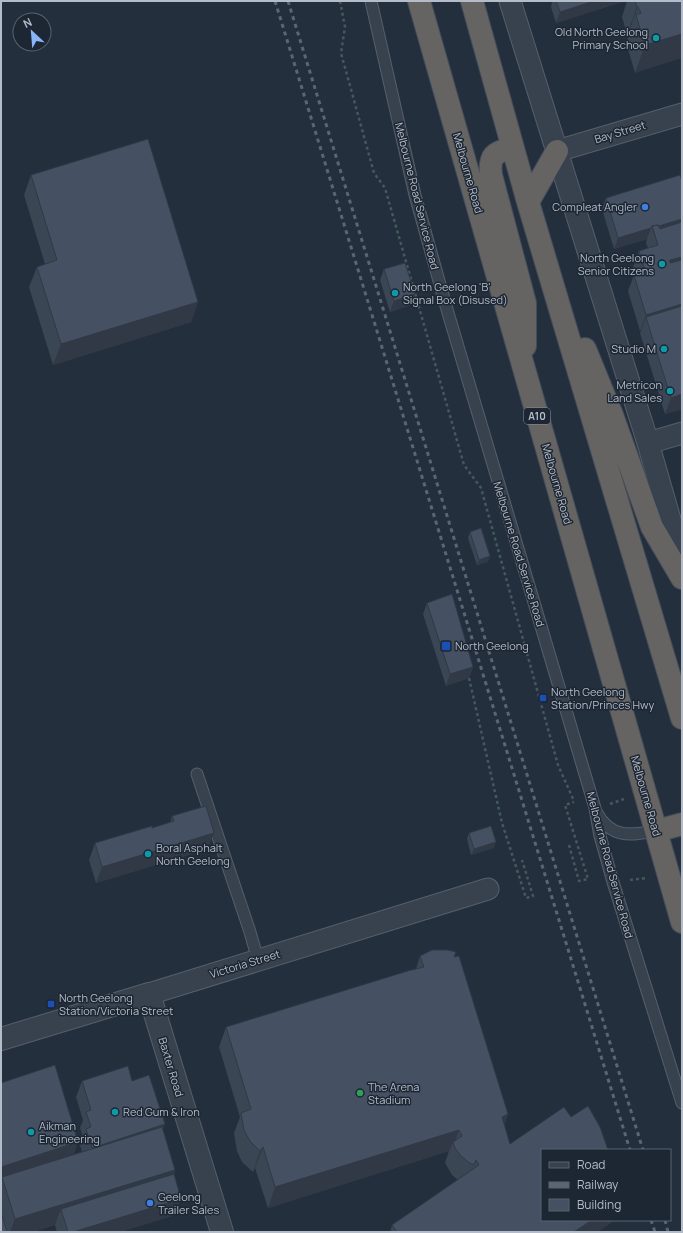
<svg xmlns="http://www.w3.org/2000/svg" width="683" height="1233" font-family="Manrope,sans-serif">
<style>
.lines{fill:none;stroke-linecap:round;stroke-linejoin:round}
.service-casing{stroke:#565f6c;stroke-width:13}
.minor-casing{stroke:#565f6c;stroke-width:23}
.tertiary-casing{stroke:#565f6c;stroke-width:24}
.trunk-casing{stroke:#434c59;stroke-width:24}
.path{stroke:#44595c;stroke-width:2.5;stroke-dasharray:3 3;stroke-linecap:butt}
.service{stroke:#38414e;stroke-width:11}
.minor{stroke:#38414e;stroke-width:21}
.tertiary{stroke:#38414e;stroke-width:22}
.trunk{stroke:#656462;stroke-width:22}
.rail{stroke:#5a6575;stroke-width:3;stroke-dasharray:4 4;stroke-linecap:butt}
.wall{fill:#3b4654}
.shaded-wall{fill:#303945}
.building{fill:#455162;stroke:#303945}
.culture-dot{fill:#0f9aa8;stroke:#1d2633;stroke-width:1.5}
.shop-dot{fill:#3f7fe0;stroke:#1d2633;stroke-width:1.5}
.transit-dot{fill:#1a4fb4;stroke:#1d2633;stroke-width:1.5}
.leisure-dot{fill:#2e9e5b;stroke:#1d2633;stroke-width:1.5}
.labels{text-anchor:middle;stroke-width:3;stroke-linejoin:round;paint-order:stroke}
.shield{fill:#1d2633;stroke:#878f9c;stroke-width:1}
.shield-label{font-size:10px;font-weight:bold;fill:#b4bcc9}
.poi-label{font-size:11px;fill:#b4bcc9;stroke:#1d2633;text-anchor:start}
.street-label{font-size:11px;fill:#b4bcc9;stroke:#1d2633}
</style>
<rect width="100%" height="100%" fill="#242f3e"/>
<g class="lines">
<defs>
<path id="service" d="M 371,1 L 415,195 L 446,306 L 595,808 L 600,836 L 613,882 L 682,1103
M 197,774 L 250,932 L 258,960
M 597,813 C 611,839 631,835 656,831"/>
<path id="minor" d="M 510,1 L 648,443 L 682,561
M 557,151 L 682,114
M 648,443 L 682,433
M 149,994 L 488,889"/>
<path id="tertiary" d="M 1,1039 L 149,994 L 222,1232"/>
<path id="trunk" d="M 419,1 L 682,922
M 472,1 L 528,202 L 682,718
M 512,148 C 494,152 489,156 491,175 L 525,303 L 525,346
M 528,202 L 557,151
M 585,349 L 612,415 L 652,527 L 682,578
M 656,831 L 682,824"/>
</defs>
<!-- service casing -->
<use href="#service" class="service-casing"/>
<!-- minor casing -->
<use href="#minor" class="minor-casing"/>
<!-- tertiary casing -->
<use href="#tertiary" class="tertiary-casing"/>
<!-- trunk casing -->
<use href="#trunk" class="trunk-casing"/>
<!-- path -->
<path class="path" d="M 340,1 L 345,27 L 341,53 L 374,173 L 385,188 L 464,465 L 481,488 L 558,765 L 574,801
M 469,678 L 502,823 L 526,898 L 533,896 L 522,860
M 610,804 L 624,799
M 569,845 L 579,881 L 588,879 L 565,805 L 574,802
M 630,880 L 646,878"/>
<!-- service -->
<use href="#service" class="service"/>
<!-- minor -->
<use href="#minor" class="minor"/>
<!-- tertiary -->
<use href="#tertiary" class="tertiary"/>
<!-- trunk -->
<use href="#trunk" class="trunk"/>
<!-- rail -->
<path class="rail" d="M 275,1 L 630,1150
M 288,1 L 643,1150
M 651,1220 L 655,1232
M 665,1220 L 668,1232"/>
</g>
<!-- wall -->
<path class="wall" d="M 552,1 L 625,1 L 556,23 L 551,7 L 552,3 Z
M 627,1 L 682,1 L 635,73 L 626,42 L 629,35 L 628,34 L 627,34 L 622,17 Z
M 31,175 L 198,302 L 191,322 L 53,365 L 29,287 L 37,267 L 45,264 L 24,195 Z
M 682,181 L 682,409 L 665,414 L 640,333 L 641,331 L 640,331 L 628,291 L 634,275 L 635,274 L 633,267 L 639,251 L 648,248 L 646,243 L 647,239 L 614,249 L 602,209 L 606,198 Z
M 384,269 L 415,294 L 411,305 L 390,312 L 380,280 Z
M 470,532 L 488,562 L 477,565 L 468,538 Z
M 427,603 L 473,667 L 469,678 L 446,686 L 423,614 Z
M 172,816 L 208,849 L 96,883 L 89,860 L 95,843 L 152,828 L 170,823 Z
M 469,833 L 494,848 L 471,855 L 467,839 Z
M 420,956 L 454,957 L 508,1114 L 504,1125 L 510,1144 L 542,1220 L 615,1220 L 597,1232 L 390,1232 L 392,1225 L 458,1180 L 452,1175 L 448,1168 L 445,1163 L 449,1151 L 268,1208 L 255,1168 L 253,1172 L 242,1162 L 237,1151 L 234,1133 L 240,1117 L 219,1047 L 226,1027 L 416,969 Z
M 82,1081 L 132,1081 L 165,1124 L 163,1129 L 175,1170 L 174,1174 L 175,1215 L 120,1232 L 57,1232 L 55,1225 L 33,1232 L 1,1232 L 1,1083 L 74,1155 L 82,1152 L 80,1145 L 83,1137 L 80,1128 L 83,1120 L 76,1097 Z"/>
<!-- shaded-wall -->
<path class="shaded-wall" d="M 594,1 L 625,1 L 556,23 L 560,12 Z
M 637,7 L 638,7 L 628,34 L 627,34 Z
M 682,34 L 682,58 L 635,73 L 645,45 Z
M 682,219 L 682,229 L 655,237 L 652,228 Z
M 651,228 L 647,239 L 614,249 L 618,238 Z
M 682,257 L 682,271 L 664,277 L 670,260 Z
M 415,294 L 411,305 L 390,312 L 394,301 Z
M 198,302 L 191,322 L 53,365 L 61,344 Z
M 682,304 L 682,318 L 646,317 L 641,331 L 640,331 L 646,315 Z
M 682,394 L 682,409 L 665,414 L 671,398 Z
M 490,556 L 488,562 L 477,565 L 479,560 Z
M 473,667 L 469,678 L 446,686 L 450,674 Z
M 214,833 L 208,849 L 96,883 L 102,867 Z
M 496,842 L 494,848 L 471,855 L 474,849 Z
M 508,1114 L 501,1135 L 502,1117 Z
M 165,1124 L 159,1140 L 86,1164 L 92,1148 Z
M 459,1130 L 454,1145 L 453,1142 L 449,1151 L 268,1208 L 275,1187 Z
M 78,1142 L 71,1163 L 2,1177 L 1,1181 L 1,1167 Z
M 263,1147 L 255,1168 L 253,1172 L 260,1151 Z
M 175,1170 L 168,1190 L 61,1209 L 55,1225 L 33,1232 L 10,1232 L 15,1219 Z
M 181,1199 L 175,1215 L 120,1232 L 73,1232 Z
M 592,1220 L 615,1220 L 597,1232 L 574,1232 Z"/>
<!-- building -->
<path class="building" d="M 556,1 L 594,1 L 560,12 Z
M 635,1 L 682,1 L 682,34 L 645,45 L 636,15 L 641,13 L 638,7 L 637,7 Z
M 148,139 L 198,302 L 61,344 L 37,267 L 57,260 L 31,175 Z
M 680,175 L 682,181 L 682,219 L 659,226 L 658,225 L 652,226 L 651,228 L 618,238 L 606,198 Z
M 682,222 L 682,257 L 670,260 L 670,263 L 682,260 L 682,304 L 646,315 L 634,275 L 645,271 L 639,251 L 658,245 L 652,226 L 658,225 L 660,229 Z
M 405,263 L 415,294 L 394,301 L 384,269 Z
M 682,306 L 682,394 L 671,398 L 646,317 Z
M 481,528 L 490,556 L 479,560 L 470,532 Z
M 452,594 L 473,667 L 450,674 L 427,603 Z
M 206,806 L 214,833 L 102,867 L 95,843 L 152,826 L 152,828 L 174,821 L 172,816 Z
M 491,826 L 496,842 L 474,849 L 469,833 Z
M 432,950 L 448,950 L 456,952 L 454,957 L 459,956 L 508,1114 L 502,1117 L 510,1144 L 564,1107 L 571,1117 L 588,1106 L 600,1127 L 608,1150 L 542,1150 L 542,1220 L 592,1220 L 574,1232 L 397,1232 L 392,1225 L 479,1165 L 476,1160 L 474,1165 L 468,1162 L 460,1155 L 455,1148 L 453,1142 L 462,1136 L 459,1130 L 275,1187 L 263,1147 L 260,1151 L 250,1141 L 244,1130 L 241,1113 L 251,1109 L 226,1027 L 411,970 L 412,970 L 424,967 L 420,956 Z
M 55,1065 L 78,1142 L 1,1167 L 1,1083 Z
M 128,1066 L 132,1081 L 149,1075 L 165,1124 L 92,1148 L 86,1129 L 91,1127 L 86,1112 L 91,1110 L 82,1081 Z
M 162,1127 L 175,1170 L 15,1219 L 2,1177 Z
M 174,1174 L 181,1199 L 73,1232 L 68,1232 L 61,1209 Z
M 1,1212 L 7,1232 L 1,1232 Z"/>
<!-- markers -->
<g class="culture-dot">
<circle cx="656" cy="38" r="4"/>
<circle cx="662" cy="264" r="4"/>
<circle cx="395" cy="293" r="4"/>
<circle cx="664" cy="349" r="4"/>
<circle cx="670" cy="391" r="4"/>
<circle cx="148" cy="854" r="4"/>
<circle cx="115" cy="1112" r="4"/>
<circle cx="31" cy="1132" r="4"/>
</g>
<g class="shop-dot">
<circle cx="645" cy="207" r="4"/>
<circle cx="150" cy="1203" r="4"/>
</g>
<g class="transit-dot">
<rect x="441" y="641" width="10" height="10" rx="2"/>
<rect x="539" y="694" width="8" height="8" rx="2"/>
<rect x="47" y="1000" width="8" height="8" rx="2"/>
</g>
<circle class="leisure-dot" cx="360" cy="1093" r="4"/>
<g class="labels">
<!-- shield labels -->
<rect class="shield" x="524" y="408" width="26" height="16" rx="3"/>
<g class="shield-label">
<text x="537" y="420">A10</text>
</g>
<!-- poi labels -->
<g class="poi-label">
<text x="648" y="36" text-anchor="end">Old North Geelong<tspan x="648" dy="13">Primary School</tspan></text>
<text x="637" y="211" text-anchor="end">Compleat Angler</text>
<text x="654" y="262" text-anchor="end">North Geelong<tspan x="654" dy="13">Senior Citizens</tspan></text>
<text x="403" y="291">North Geelong 'B'<tspan x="403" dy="13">Signal Box (Disused)</tspan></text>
<text x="656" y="353" text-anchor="end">Studio M</text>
<text x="662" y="389" text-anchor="end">Metricon<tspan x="662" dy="13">Land Sales</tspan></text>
<text x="455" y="650">North Geelong</text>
<text x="551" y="696">North Geelong<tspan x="551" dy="13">Station/Princes Hwy</tspan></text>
<text x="156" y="852">Boral Asphalt<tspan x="156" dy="13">North Geelong</tspan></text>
<text x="59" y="1002">North Geelong<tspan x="59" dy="13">Station/Victoria Street</tspan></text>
<text x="368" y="1091">The Arena<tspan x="368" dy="13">Stadium</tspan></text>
<text x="123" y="1116">Red Gum &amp; Iron</text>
<text x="39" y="1130">Aikman<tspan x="39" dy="13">Engineering</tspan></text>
<text x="158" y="1201">Geelong<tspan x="158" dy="13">Trailer Sales</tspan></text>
</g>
<!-- street labels -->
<g class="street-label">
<text transform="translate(620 132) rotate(-17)" y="4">Bay Street</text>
<text transform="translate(468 173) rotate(74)" y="4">Melbourne Road</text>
<text transform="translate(417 196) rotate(76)" y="4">Melbourne Road Service Road</text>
<text transform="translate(557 484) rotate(74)" y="4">Melbourne Road</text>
<text transform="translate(519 554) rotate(73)" y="4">Melbourne Road Service Road</text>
<text transform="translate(646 796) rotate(74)" y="4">Melbourne Road</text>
<text transform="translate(610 865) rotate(75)" y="4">Melbourne Road Service Road</text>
<text transform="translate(245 964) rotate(-17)" y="4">Victoria Street</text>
<text transform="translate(171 1067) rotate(73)" y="4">Baxter Road</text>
</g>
</g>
<!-- border -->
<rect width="683" height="1233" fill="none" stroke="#b4bcc9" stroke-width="4"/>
<!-- legend -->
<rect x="541" y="1149" width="130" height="72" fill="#1d2633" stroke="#59626f"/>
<rect x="549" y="1162" width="20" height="6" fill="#38414e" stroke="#59626f"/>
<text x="577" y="1169" font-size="12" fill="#b4bcc9">Road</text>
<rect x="549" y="1182" width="20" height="6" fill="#5a6575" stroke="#59626f"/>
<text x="577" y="1189" font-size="12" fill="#b4bcc9">Railway</text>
<rect x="549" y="1199" width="20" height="12" fill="#455162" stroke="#59626f"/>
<text x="577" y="1209" font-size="12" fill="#b4bcc9">Building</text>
<!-- north arrow -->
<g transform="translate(32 32) rotate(334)"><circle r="19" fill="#1d2633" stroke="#59626f"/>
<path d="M0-3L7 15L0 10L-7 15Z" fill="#8ab4f8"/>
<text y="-6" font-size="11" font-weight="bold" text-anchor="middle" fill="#b4bcc9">N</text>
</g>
</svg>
